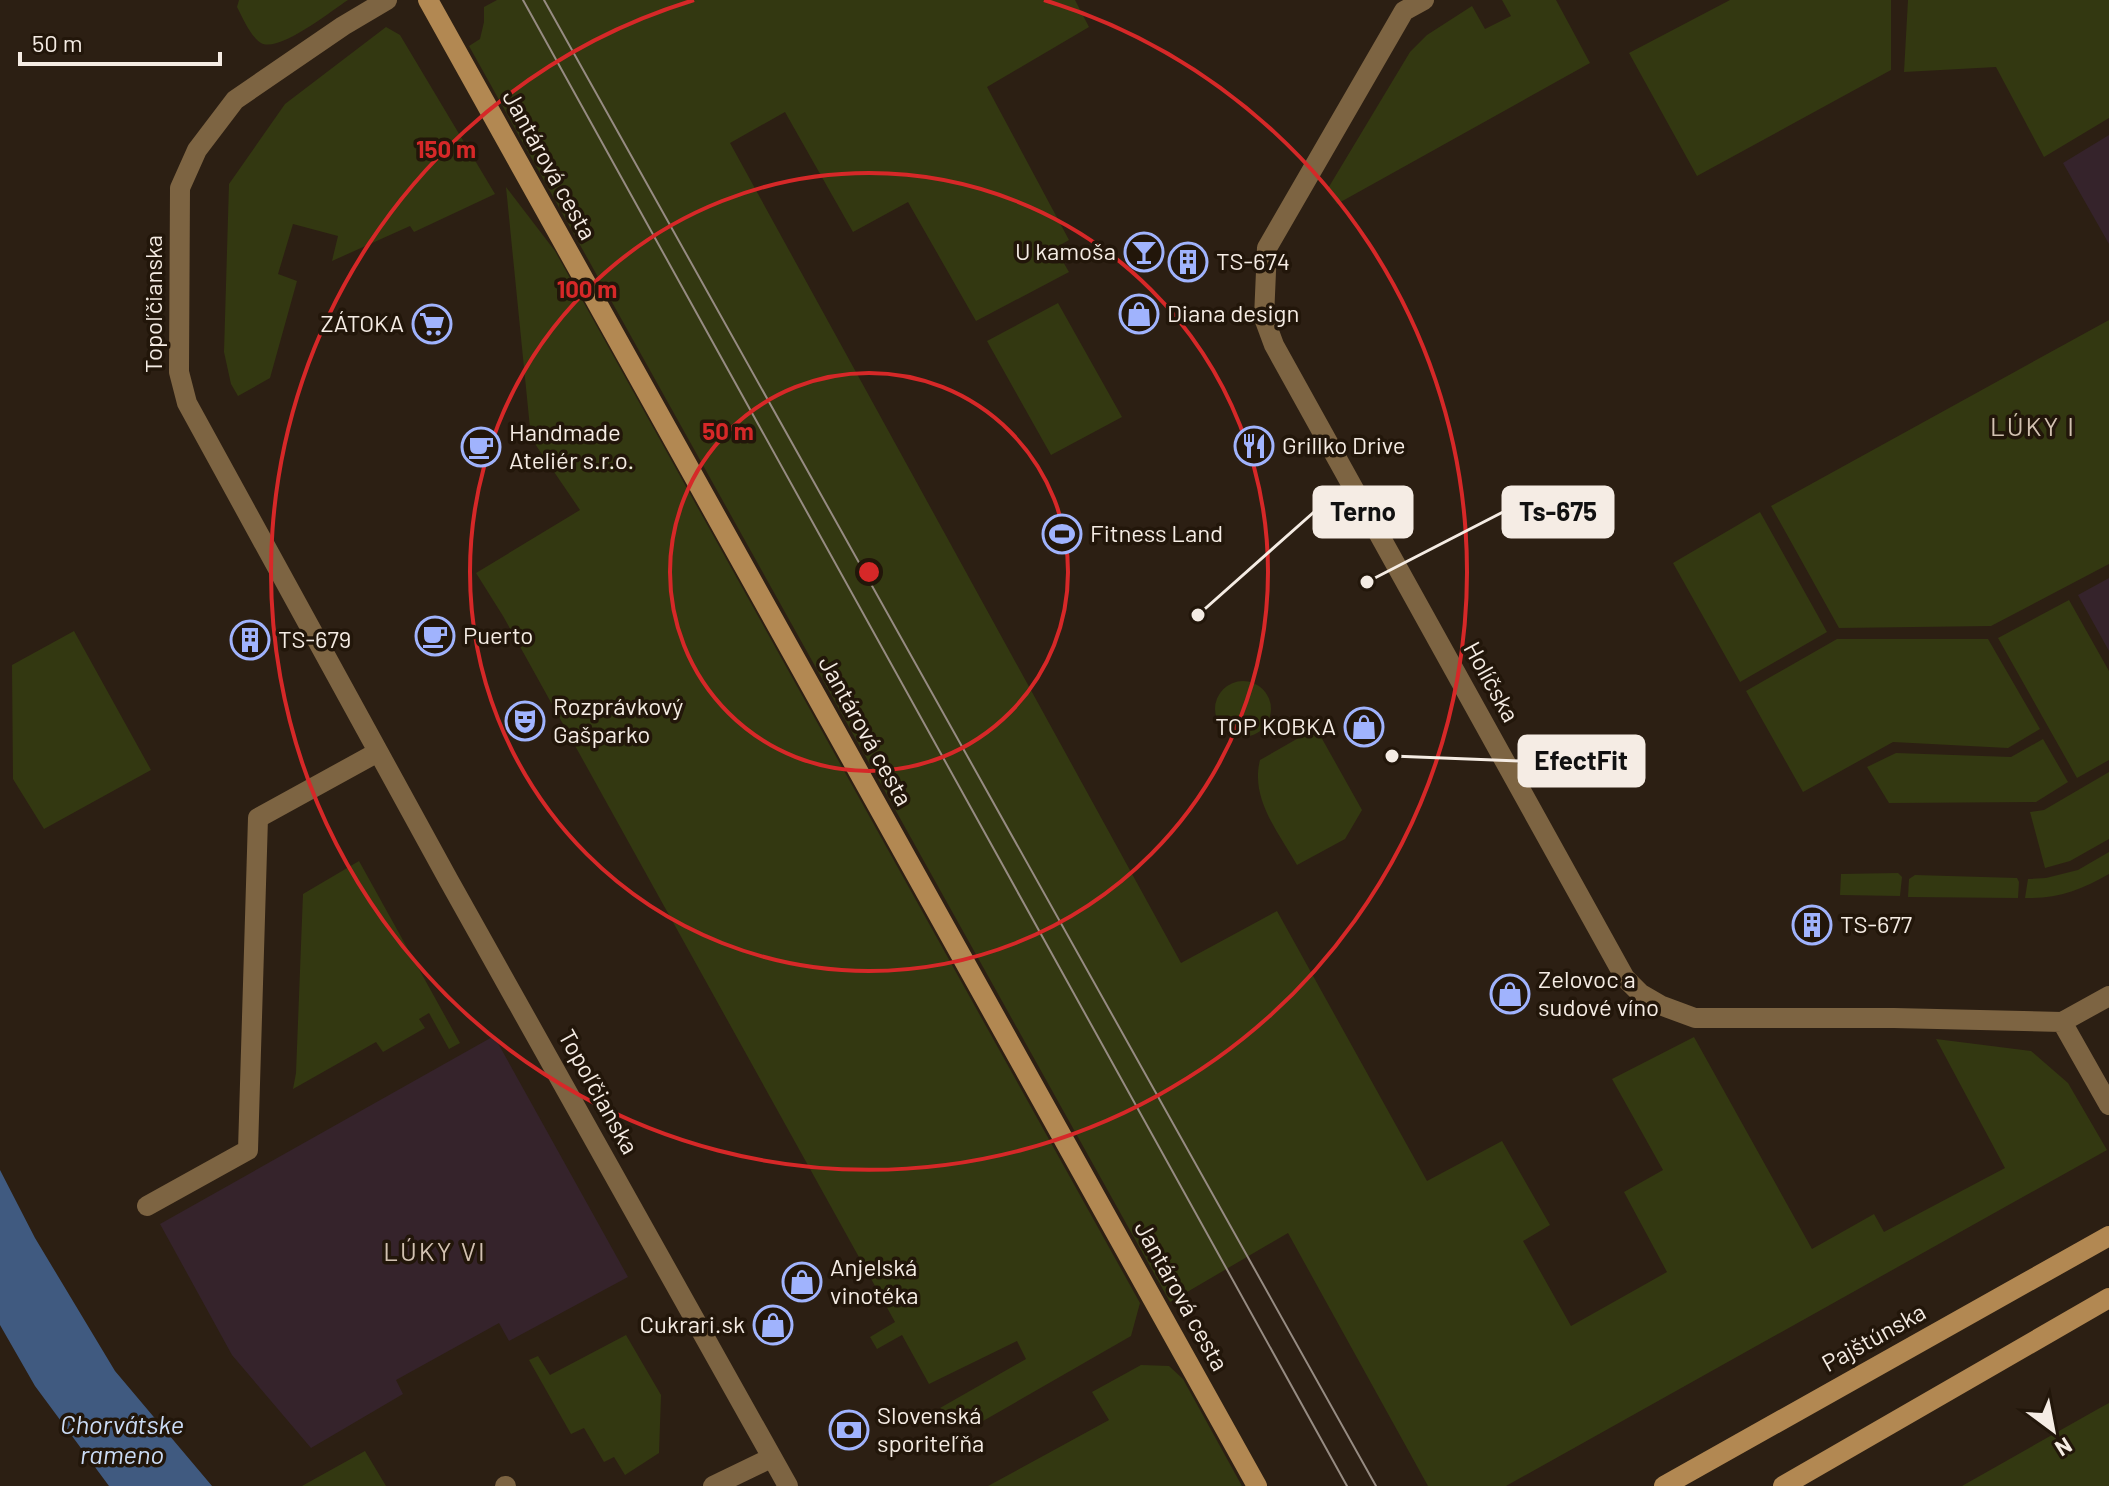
<svg xmlns="http://www.w3.org/2000/svg" width="2109" height="1486" font-family="Barlow,sans-serif">
<style>
.education{fill:#35232b}
.green{fill:#333811}
.water{fill:#405a80}
.lines{fill:none;stroke-linecap:round;stroke-linejoin:round}
.street{stroke:#7d6442;stroke-width:20}
.secondary{stroke:#b28852;stroke-width:20}
.tram{stroke:#968b82;stroke-width:2}
.ring{fill:none;stroke:#d62828;stroke-width:4}
.labels{text-anchor:middle;stroke-width:7;stroke-linejoin:round;paint-order:stroke}
.street-label{font-size:24px;fill:#f5ece4;stroke:#22160a}
.poi-label{font-size:24px;fill:#f5ece4;stroke:#22160a;text-anchor:start}
.neighbourhood-label{font-size:26px;letter-spacing:2px;fill:#d2c1b1;stroke:#22160a}
.water-label{font-size:26px;font-style:italic;fill:#cbdcf6;stroke:#22160a}
.centre{fill:#d62828;stroke:#22160a;stroke-width:4}
.ring-label{font-size:24px;text-anchor:middle;font-weight:bold;fill:#d62828;stroke:#22160a;stroke-width:7;stroke-linejoin:round;paint-order:stroke}
.leader{fill:none;stroke:#f5ece4;stroke-width:3}
.callout-dot{fill:#f5ece4;stroke:#22160a;stroke-width:3}
.callout{fill:#f5ece4;stroke:#f5ece4;stroke-width:3}
.callout-label{font-size:26px;text-anchor:middle;font-weight:bold;fill:#111}
</style>
<rect width="100%" height="100%" fill="#2c1f13"/>
<!-- education -->
<path class="education" d="M 2109,135 L 2109,244 L 2063,163 Z
M 2109,578 L 2109,651 L 2078,595 Z
M 494,1036 L 628,1277 L 509,1341 L 499,1323 L 396,1380 L 403,1394 L 311,1448 L 232,1355 L 160,1224 Z"/>
<!-- green -->
<path class="green" d="M 239,0 L 348,0 C 331,11 279,53 261,43 C 250,36 243,18 237,7 Z
M 497,0 L 1075,0 L 1089,27 L 987,87 L 1069,240 L 1055,248 L 1069,272 L 976,321 L 908,202 L 853,232 L 785,112 L 730,143 L 1181,963 L 1277,911 L 1427,1181 L 1502,1141 L 1550,1225 L 1523,1241 L 1571,1326 L 1667,1272 L 1624,1192 L 1663,1170 L 1612,1079 L 1694,1037 L 1812,1249 L 1874,1214 L 1884,1232 L 2005,1168 L 1936,1039 L 2031,1051 L 2068,1083 L 2107,1150 L 1506,1486 L 1428,1486 L 1288,1233 L 1170,1302 L 469,46 L 480,39 L 484,22 L 484,7 Z
M 1502,0 L 1556,0 L 1590,63 L 1337,204 L 1327,190 L 1410,52 L 1427,35 L 1472,6 L 1485,29 L 1511,16 Z
M 1730,0 L 1891,0 L 1891,70 L 1697,176 L 1629,53 Z
M 1908,0 L 2109,0 L 2109,118 L 2044,157 L 1996,67 L 1904,72 Z
M 386,27 L 400,35 L 495,194 L 414,232 L 410,226 L 332,261 L 338,236 L 293,224 L 278,274 L 297,281 L 270,378 L 238,396 L 231,384 L 224,352 L 229,184 L 285,104 Z
M 506,187 L 555,251 L 1140,1303 L 1131,1336 L 976,1425 L 954,1421 L 940,1408 L 1026,1359 L 1017,1341 L 929,1384 L 902,1335 L 877,1349 L 870,1337 L 895,1322 L 503,616 L 476,573 L 580,510 L 531,438 Z
M 1058,303 L 1122,417 L 1051,455 L 987,341 Z
M 2109,320 L 2109,564 L 1991,626 L 1839,628 L 1771,506 Z
M 1760,512 L 1827,632 L 1740,682 L 1673,563 Z
M 2069,600 L 2109,671 L 2109,760 L 2077,778 L 1998,638 Z
M 74,631 L 151,770 L 44,829 L 13,779 L 12,665 Z
M 1837,639 L 1988,639 L 2040,729 L 2008,748 L 1893,742 L 1803,792 L 1746,691 Z
M1215 709a28 28 0 1 1 56 0a28 28 0 1 1-56 0Z
M 1316,728 L 1362,810 L 1345,839 L 1297,865 C 1279,833 1250,799 1260,760 Z
M 2043,739 L 2068,782 L 2036,802 L 1889,803 L 1867,767 L 1896,753 L 2011,757 Z
M 2109,772 L 2109,839 L 2070,861 L 2045,868 L 2030,812 L 2044,810 Z
M 2109,852 L 2109,874 C 2081,890 2057,899 2025,898 L 2028,879 L 2046,878 L 2078,870 Z
M 359,861 L 460,1043 L 449,1049 L 429,1013 L 419,1019 L 425,1028 L 383,1052 L 376,1042 L 293,1089 L 296,1073 L 303,894 Z
M 1898,873 L 1902,877 L 1900,896 L 1840,895 L 1841,874 Z
M 1915,875 L 2017,878 L 2019,882 L 2018,898 L 1908,897 L 1909,879 Z
M 626,1335 L 661,1395 L 659,1453 L 625,1475 L 614,1457 L 604,1462 L 584,1428 L 571,1434 L 529,1360 L 538,1356 L 550,1375 Z
M 1141,1365 L 1169,1366 L 1183,1379 L 1242,1486 L 988,1486 L 1109,1420 L 1092,1392 Z
M 2109,1403 L 2109,1486 L 1962,1486 L 2098,1409 Z
M 365,1451 L 386,1486 L 302,1486 Z"/>
<!-- water -->
<path class="water" d="M 0,1170 L 35,1238 L 115,1371 L 212,1486 L 109,1486 L 35,1386 L 0,1325 Z"/>
<g class="lines">
<!-- street -->
<path class="street" d="M 387,0 L 343,26 L 235,100 L 197,150 L 180,188 L 179,372 L 187,403 L 448,879 L 788,1486
M 1424,0 L 1404,11 L 1267,248 L 1264,318 L 1274,345 L 1625,978 L 1641,994 L 1660,1005 L 1695,1018 L 1894,1018 L 2062,1022
M 2062,1022 L 2109,1105
M 2062,1022 L 2109,996
M 147,1206 L 248,1150 L 258,818 L 378,752
M 505,1486 L 506,1486
M 713,1486 L 771,1458"/>
<!-- secondary -->
<path class="secondary" d="M 428,0 L 1257,1486
M 1664,1486 L 2109,1236
M 1783,1486 L 2109,1298"/>
<!-- tram -->
<path class="tram" d="M 523,0 L 1347,1486
M 544,0 L 1376,1486"/>
</g>
<!-- distance rings -->
<g class="ring">
<circle cx="869" cy="572" r="199"/>
<circle cx="869" cy="572" r="399"/>
<path d="M1044 0A598 598 0 1 1 694 0"/>
</g>
<!-- icons -->
<defs>
<symbol id="bar-ring" viewBox="-11 -11 22 22"><circle r="9.5" fill="#22160a" stroke="#a0b3fd" stroke-width="1.5"/><path d="M-6-5H6L.8 .8V4.5H3.5V6h-7V4.5H-.8V.8Z" fill="#a0b3fd"/></symbol>
<symbol id="building-ring" viewBox="-11 -11 22 22"><circle r="9.5" fill="#22160a" stroke="#a0b3fd" stroke-width="1.5"/><path d="M-4-6H4V6H1V3H-1V6H-4ZM-2.5-4.3h1.7v1.8h-1.7ZM.8-4.3h1.7v1.8H.8ZM-2.5-1h1.7V.8h-1.7ZM.8-1h1.7V.8H.8Z" fill="#a0b3fd"/></symbol>
<symbol id="shop-ring" viewBox="-11 -11 22 22"><circle r="9.5" fill="#22160a" stroke="#a0b3fd" stroke-width="1.5"/><path d="M-5-2.5h2.3a2.7 3.5 0 0 1 5.4 0H5L5.5 6h-11ZM-1.5-2.5h3a1.5 2.3 0 0 0-3 0Z" fill="#a0b3fd"/></symbol>
<symbol id="supermarket-ring" viewBox="-11 -11 22 22"><circle r="9.5" fill="#22160a" stroke="#a0b3fd" stroke-width="1.5"/><path d="M-6-5.5h2.5l.6 2H6L4.5 2H-2.5L-4.4-4H-6ZM-1.5 3.2a1.3 1.3 0 1 0 .1 0ZM3 3.2a1.3 1.3 0 1 0 .1 0Z" fill="#a0b3fd"/></symbol>
<symbol id="restaurant-ring" viewBox="-11 -11 22 22"><circle r="9.5" fill="#22160a" stroke="#a0b3fd" stroke-width="1.5"/><path d="M-5-6h1v4h1v-4h1v4h1v-4h1v5L-1.5 .5V6h-2V.5L-5-1ZM5-6V6H3V1.5H1.5Q1.5-4 5-6Z" fill="#a0b3fd"/></symbol>
<symbol id="cafe-ring" viewBox="-11 -11 22 22"><circle r="9.5" fill="#22160a" stroke="#a0b3fd" stroke-width="1.5"/><path d="M-5.5-4.5H6V0H3Q3 3.5 0 3.5H-2.5Q-5.5 3.5-5.5 0ZM3-3.2v2h1.7v-2ZM-6 4.5H4V6H-6Z" fill="#a0b3fd"/></symbol>
<symbol id="stadium-ring" viewBox="-11 -11 22 22"><circle r="9.5" fill="#22160a" stroke="#a0b3fd" stroke-width="1.5"/><path d="M0-5a6.5 5 0 1 0 0 10a6.5 5 0 1 0 0-10ZM-3.5-1.8h7v3.6h-7Z" fill="#a0b3fd"/></symbol>
<symbol id="theatre-ring" viewBox="-11 -11 22 22"><circle r="9.5" fill="#22160a" stroke="#a0b3fd" stroke-width="1.5"/><path d="M-5-5.5Q0-4 5-5.5V0Q5 5 0 6Q-5 5-5 0ZM-3.3-2.5H-1v1.5H-3.3ZM1-2.5H3.3v1.5H1ZM-2.8 1Q0 5.5 2.8 1Z" fill="#a0b3fd"/></symbol>
<symbol id="bank-ring" viewBox="-11 -11 22 22"><circle r="9.5" fill="#22160a" stroke="#a0b3fd" stroke-width="1.5"/><path d="M-6-4H6V4H-6ZM0-2.3a2.3 2.3 0 1 0 0 4.6a2.3 2.3 0 1 0 0-4.6Z" fill="#a0b3fd"/></symbol>
</defs>
<g fill-rule="evenodd">
<use href="#bar-ring" x="1122" y="230" width="44" height="44"/>
<use href="#building-ring" x="1166" y="240" width="44" height="44"/>
<use href="#shop-ring" x="1117" y="292" width="44" height="44"/>
<use href="#supermarket-ring" x="410" y="302" width="44" height="44"/>
<use href="#restaurant-ring" x="1232" y="424" width="44" height="44"/>
<use href="#cafe-ring" x="459" y="425" width="44" height="44"/>
<use href="#stadium-ring" x="1040" y="512" width="44" height="44"/>
<use href="#cafe-ring" x="413" y="614" width="44" height="44"/>
<use href="#building-ring" x="228" y="618" width="44" height="44"/>
<use href="#theatre-ring" x="503" y="699" width="44" height="44"/>
<use href="#shop-ring" x="1342" y="705" width="44" height="44"/>
<use href="#building-ring" x="1790" y="903" width="44" height="44"/>
<use href="#shop-ring" x="1488" y="972" width="44" height="44"/>
<use href="#shop-ring" x="780" y="1260" width="44" height="44"/>
<use href="#shop-ring" x="751" y="1303" width="44" height="44"/>
<use href="#bank-ring" x="827" y="1408" width="44" height="44"/>
</g>
<g class="labels">
<!-- street labels -->
<g class="street-label">
<text transform="translate(549 165) rotate(61)" y="8">Jantárová cesta</text>
<text transform="translate(154 304) rotate(-90)" y="8">Topoľčianska</text>
<text transform="translate(1491 682) rotate(61)" y="8">Holíčska</text>
<text transform="translate(865 731) rotate(61)" y="8">Jantárová cesta</text>
<text transform="translate(598 1092) rotate(61)" y="8">Topoľčianska</text>
<text transform="translate(1181 1296) rotate(61)" y="8">Jantárová cesta</text>
<text transform="translate(1874 1338) rotate(-29)" y="8">Pajštúnska</text>
</g>
<!-- poi labels -->
<g class="poi-label">
<text x="1116" y="260" text-anchor="end">U kamoša</text>
<text x="1216" y="270">TS-674</text>
<text x="1167" y="322">Diana design</text>
<text x="404" y="332" text-anchor="end">ZÁTOKA</text>
<text x="509" y="441">Handmade<tspan x="509" dy="28">Ateliér s.r.o.</tspan></text>
<text x="1282" y="454">Grillko Drive</text>
<text x="1090" y="542">Fitness Land</text>
<text x="463" y="644">Puerto</text>
<text x="278" y="648">TS-679</text>
<text x="553" y="715">Rozprávkový<tspan x="553" dy="28">Gašparko</tspan></text>
<text x="1336" y="735" text-anchor="end">TOP KOBKA</text>
<text x="1840" y="933">TS-677</text>
<text x="1538" y="988">Zelovoc a<tspan x="1538" dy="28">sudové víno</tspan></text>
<text x="830" y="1276">Anjelská<tspan x="830" dy="28">vinotéka</tspan></text>
<text x="745" y="1333" text-anchor="end">Cukrari.sk</text>
<text x="877" y="1424">Slovenská<tspan x="877" dy="28">sporiteľňa</tspan></text>
</g>
<!-- neighbourhood labels -->
<g class="neighbourhood-label">
<text x="2033" y="436">LÚKY I</text>
<text x="435" y="1261">LÚKY VI</text>
</g>
<!-- water labels -->
<g class="water-label">
<text x="122" y="1434">Chorvátske<tspan x="122" dy="30">rameno</tspan></text>
</g>
</g>
<circle cx="869" cy="572" r="12" class="centre"/>
<g class="ring-label">
<text x="446" y="158">150 m</text>
<text x="587" y="298">100 m</text>
<text x="728" y="440">50 m</text>
</g>
<!-- callouts -->
<path class="leader" d="M1198 615L1314 512M1367 582L1503 512M1392 756L1519 761"/>
<g class="callout-dot">
<circle cx="1198" cy="615" r="8"/>
<circle cx="1367" cy="582" r="8"/>
<circle cx="1392" cy="756" r="8"/>
</g>
<g class="callout">
<rect x="1314" y="487" width="98" height="50" rx="8"/>
<rect x="1503" y="487" width="110" height="50" rx="8"/>
<rect x="1519" y="736" width="125" height="50" rx="8"/>
</g>
<g class="callout-label">
<text x="1363" y="521">Terno</text>
<text x="1558" y="521">Ts-675</text>
<text x="1581" y="770">EfectFit</text>
</g>
<!-- north arrow -->
<g transform="translate(2053 1430) rotate(148)" stroke="#22160a" stroke-width="6" paint-order="stroke">
<path d="M0-6L14 30L0 20L-14 30Z" fill="#f5ece4"/>
<text y="-12" font-size="22" font-weight="bold" text-anchor="middle" fill="#f5ece4">N</text>
</g>
<!-- scale -->
<path d="M20 52v12h200v-12" fill="none" stroke="#f5ece4" stroke-width="4"/>
<text x="32" y="52" font-size="24" fill="#f5ece4" stroke="#22160a" stroke-width="6" paint-order="stroke">50 m</text>
</svg>
